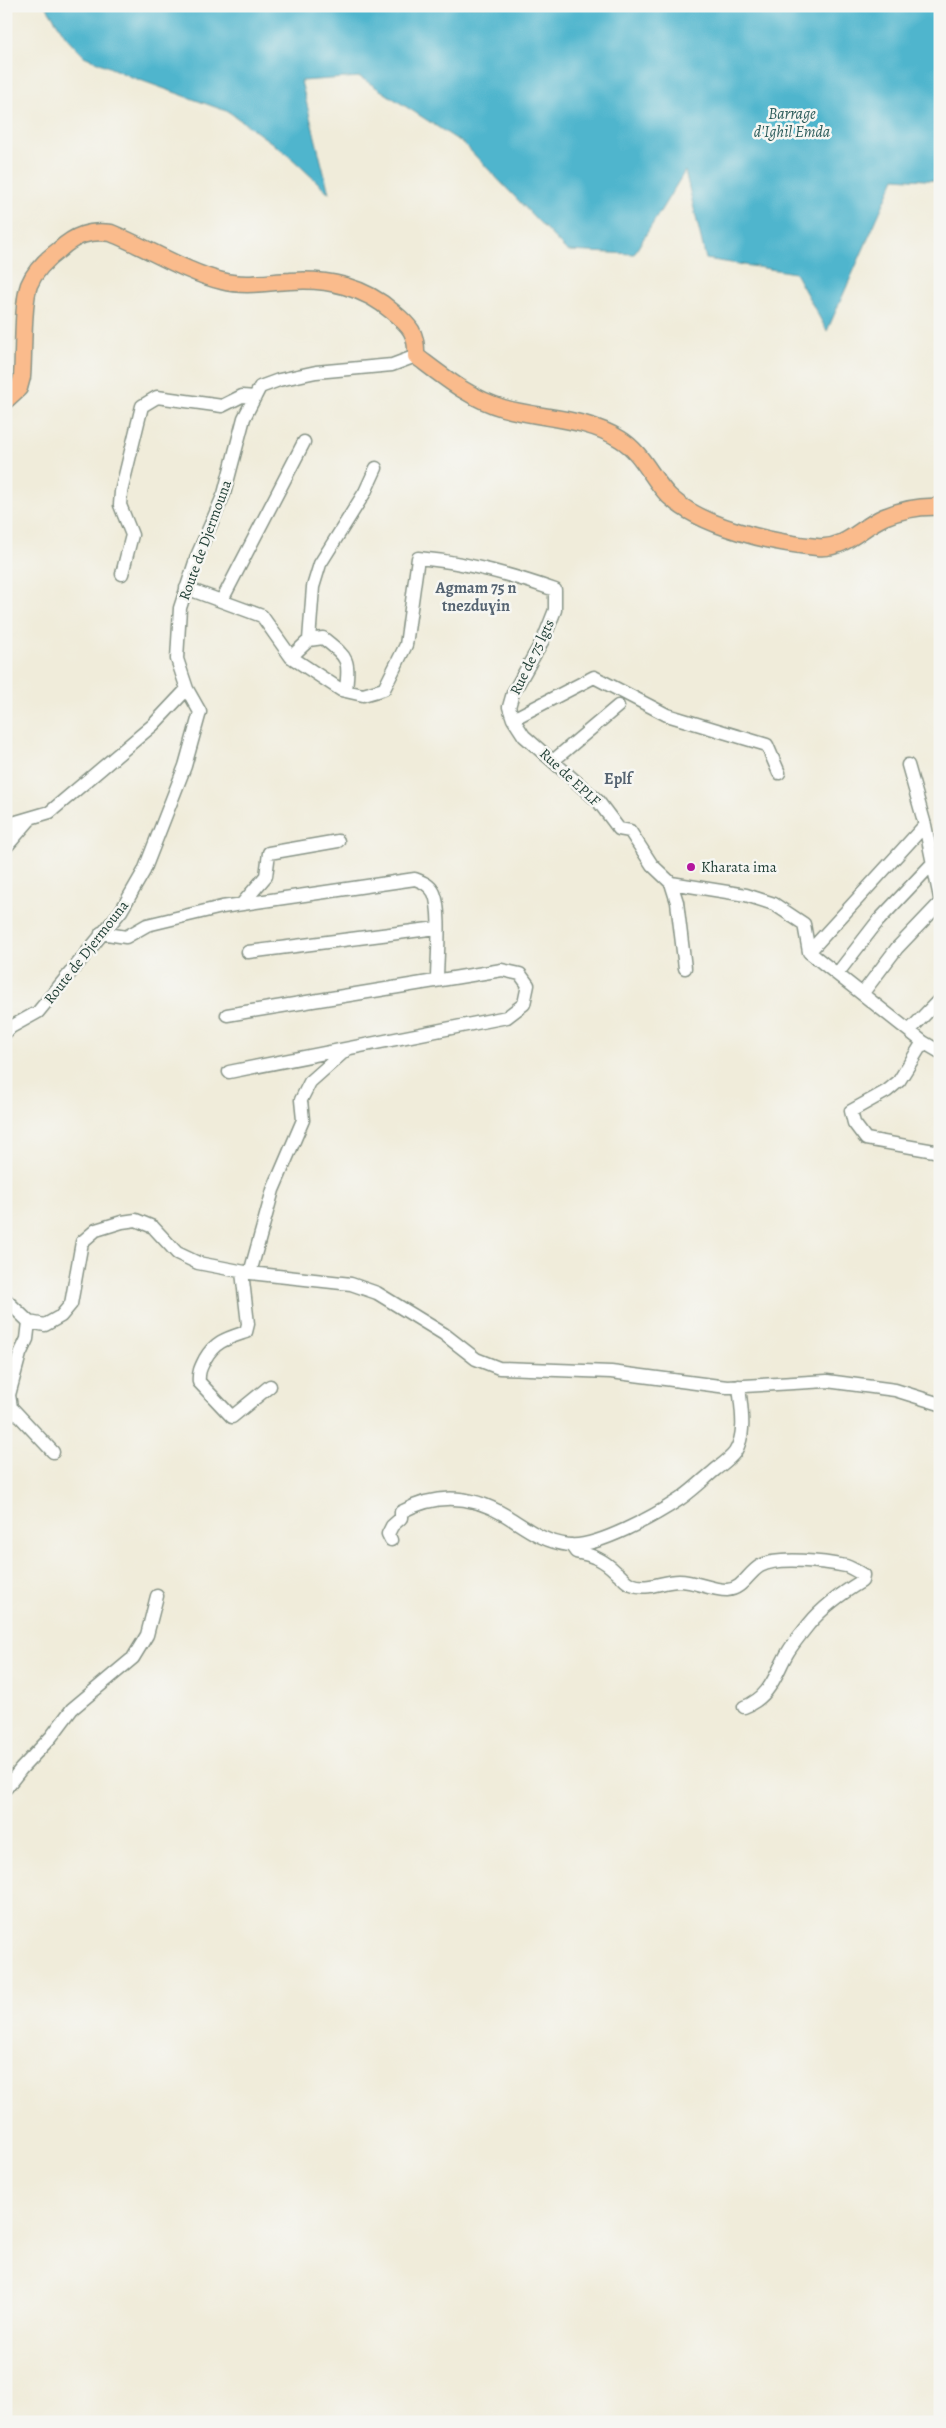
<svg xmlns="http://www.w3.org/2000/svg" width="946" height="2428" font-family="Alegreya,serif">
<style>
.water{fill:#4fb5cd;stroke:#377980}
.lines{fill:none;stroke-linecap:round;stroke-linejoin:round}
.minor-casing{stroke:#889487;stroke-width:15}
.major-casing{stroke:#889487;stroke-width:19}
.minor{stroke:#fff;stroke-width:12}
.major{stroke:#fabb8c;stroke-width:16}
.poi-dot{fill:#b5179e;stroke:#f6f6f2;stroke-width:2}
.labels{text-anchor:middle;stroke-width:5;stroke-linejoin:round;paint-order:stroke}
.street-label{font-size:15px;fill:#1f3d34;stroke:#f6f6f2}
.poi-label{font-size:15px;fill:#1f3d34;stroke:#f6f6f2;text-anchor:start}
.water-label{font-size:16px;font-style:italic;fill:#2b5b5a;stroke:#f6f6f2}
.neighbourhood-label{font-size:16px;font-weight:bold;fill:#566472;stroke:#f6f6f2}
</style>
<rect width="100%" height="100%" fill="#f6f6f2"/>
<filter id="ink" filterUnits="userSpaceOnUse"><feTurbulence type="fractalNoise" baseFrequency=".02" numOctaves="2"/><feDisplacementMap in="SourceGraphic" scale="10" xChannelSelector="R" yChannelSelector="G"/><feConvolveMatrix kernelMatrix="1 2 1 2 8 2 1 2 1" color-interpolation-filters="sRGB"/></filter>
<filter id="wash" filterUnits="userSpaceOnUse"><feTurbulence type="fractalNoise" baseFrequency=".0096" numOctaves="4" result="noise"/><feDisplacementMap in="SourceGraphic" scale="20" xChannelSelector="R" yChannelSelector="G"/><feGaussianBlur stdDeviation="1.12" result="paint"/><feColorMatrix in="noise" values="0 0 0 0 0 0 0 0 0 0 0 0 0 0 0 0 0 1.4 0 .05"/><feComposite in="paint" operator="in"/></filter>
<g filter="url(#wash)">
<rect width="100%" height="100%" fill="#f0ecda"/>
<!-- water -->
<path class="water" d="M 46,6 L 940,6 L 940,181 L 895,178 L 827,331 L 795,273 L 706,259 L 685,171 L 634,254 L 567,251 L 464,144 L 360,77 L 301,81 L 329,193 L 286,153 L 229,112 L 129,76 L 84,56 L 66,37 Z"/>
</g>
<g filter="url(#ink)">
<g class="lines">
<defs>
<path id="minor" d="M 122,574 L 132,535 L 120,505 L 121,492 L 142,406 L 157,397 L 222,406 L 242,396 L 255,397
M 186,588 L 262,616 L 291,657 L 341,690 L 363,695 L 384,689 L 406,645 L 418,558 C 466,562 510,574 555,590 L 555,610 L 544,638 L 513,693 L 509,707 L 513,719 L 594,677 L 667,715 L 767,745 L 779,773
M 222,600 L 304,442
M 309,640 L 323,638 C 349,659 349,658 346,691
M 291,657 L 309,640 L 313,587 L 320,564 L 365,492 L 376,468
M 513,719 L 524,736 L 598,801 L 619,829 L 630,831 L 652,865 L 671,883 L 677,902 L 685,968
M 554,760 L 618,706
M 908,765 L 925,825 L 940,898
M 6,825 L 50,812 L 153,725 L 187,689
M 925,825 L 809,952 L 923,1042 L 940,1052
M 6,847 L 31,818
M 671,883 L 746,895 L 774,904 L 804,924 L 809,952
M 242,904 L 266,876 L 269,853 L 338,841
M 101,933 L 126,937 L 147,925 L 222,907 L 415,879 C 423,882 430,885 434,893 C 442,910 437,960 437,980
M 248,952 L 437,928
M 837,974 L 878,921 L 931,865
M 862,994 L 897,948 L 940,903
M 227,1015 L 502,970 L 520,974 L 528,985 L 524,1004 L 507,1017 L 229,1072
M 909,1031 L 940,999
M 6,1032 L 11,1027 L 38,1012 L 121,911 L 144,871 L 185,766 L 200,712 L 187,689 L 177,659 L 180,608 L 197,556 L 224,494 L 244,418 L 260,387 L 279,380 L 316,372 L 392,365 L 416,356
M 923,1042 L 899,1081 L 887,1091 L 851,1111 L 854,1123 L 866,1139 L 940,1152
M 242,1272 L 248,1324 L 246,1332 C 228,1338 215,1341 205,1359 C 201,1367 198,1372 199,1382 L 232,1417 L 270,1386
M 250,1273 L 273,1190 L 303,1120 L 301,1100 L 310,1082 L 346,1050
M 6,1300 L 29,1322 L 45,1325 L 61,1316 L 71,1304 L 82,1242 L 96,1230 L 122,1222 L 136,1220 L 153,1227 L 177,1253 L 198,1263 L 250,1273 L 351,1284 L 377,1293 L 444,1334 L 476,1359 L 499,1368 L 611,1372 L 727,1387 L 827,1381 L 895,1390 L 940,1404
M 29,1322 L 27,1339 L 20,1354 L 9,1395 L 11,1407 L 53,1452
M 391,1540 L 388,1534 L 392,1526 L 401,1518 L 401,1512 C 436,1493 470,1494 505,1515 C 526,1528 543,1542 569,1545 C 597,1548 656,1515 680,1499 C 692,1491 703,1480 715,1470 C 721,1465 730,1459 735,1452 C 747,1433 741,1408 739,1386
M 571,1545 L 576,1552 C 593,1555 604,1560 616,1572 C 621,1575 625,1582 631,1584 C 647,1591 662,1581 679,1581 C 696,1581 710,1590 727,1590 C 743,1589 748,1573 760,1566 C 778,1556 826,1562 846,1566 C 852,1568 858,1572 863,1575 L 862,1581 C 842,1593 824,1606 809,1624 C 802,1633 794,1642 788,1652 C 775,1674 771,1697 744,1707
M 6,1788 L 21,1769 L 51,1737 L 72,1709 L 133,1658 L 147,1635 L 157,1596"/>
<path id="major" d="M 6,400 L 19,388 L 22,377 C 24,354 22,305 29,285 C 35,270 47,259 59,250 C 75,235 90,230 111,233 C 146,247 187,273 222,281 C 245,287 268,282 290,281 C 327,278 365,287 393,312 C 410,326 417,333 416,356 C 444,377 469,398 503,408 C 542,419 585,417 620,439 C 643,453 651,478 669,496 C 701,527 773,543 817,547 C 845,550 861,527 884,517 C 901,510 922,506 940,507"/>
</defs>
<!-- minor casing -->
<use href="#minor" class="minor-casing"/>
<!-- major casing -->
<use href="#major" class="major-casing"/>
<!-- minor -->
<use href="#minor" class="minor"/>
<!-- major -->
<use href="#major" class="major"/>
</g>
</g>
<!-- markers -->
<circle class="poi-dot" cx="691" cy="867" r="5"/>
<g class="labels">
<!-- street labels -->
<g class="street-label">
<text transform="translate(205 540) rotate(-70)" y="5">Route de Djermouna</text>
<text transform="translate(532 657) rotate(-64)" y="5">Rue de 75 lgts</text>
<text transform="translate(570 777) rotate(43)" y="5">Rue de EPLF</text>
<text transform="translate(86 952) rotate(-52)" y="5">Route de Djermouna</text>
</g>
<!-- poi labels -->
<g class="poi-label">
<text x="701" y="872">Kharata ima</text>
</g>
<!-- water labels -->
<g class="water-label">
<text x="792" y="119">Barrage<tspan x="792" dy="18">d'Ighil Emda</tspan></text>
</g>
<!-- neighbourhood labels -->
<g class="neighbourhood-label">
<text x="476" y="593">Agmam 75 n<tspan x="476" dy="18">tnezduɣin</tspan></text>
<text x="618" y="784">Eplf</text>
</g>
</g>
<!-- margin -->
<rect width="946" height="2428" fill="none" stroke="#f6f6f2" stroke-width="25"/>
</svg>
